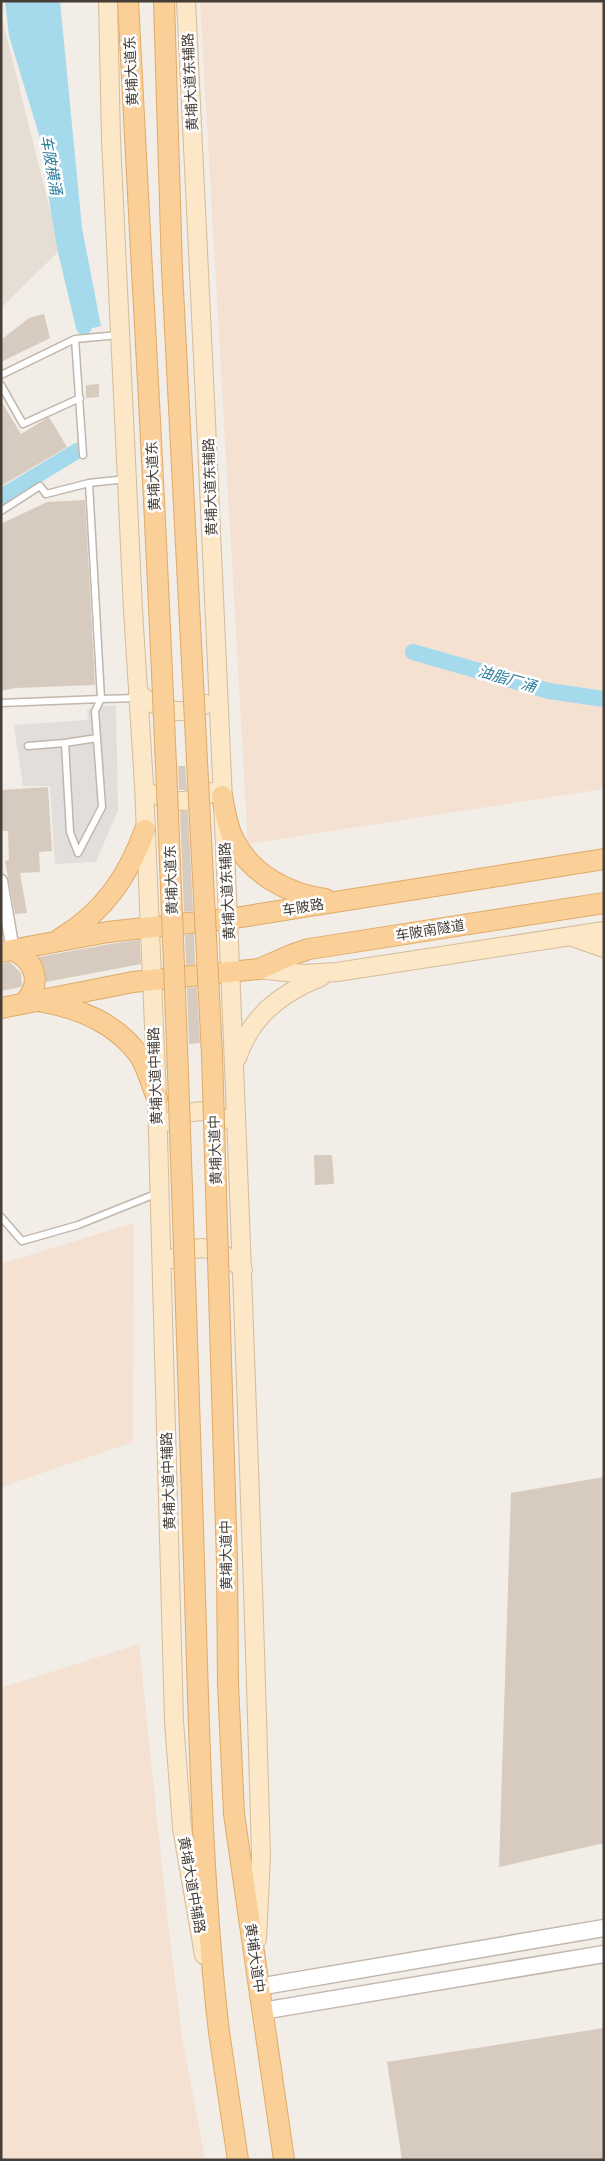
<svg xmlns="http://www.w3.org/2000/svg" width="605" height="2161" font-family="Overpass,'Noto Sans SC',sans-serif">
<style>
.residential{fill:#e6ded5}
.commercial{fill:#f4e1d2}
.parking{fill:#e1dedb}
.water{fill:#a5daed}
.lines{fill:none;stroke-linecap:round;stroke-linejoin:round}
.canal{stroke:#a5daed;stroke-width:16}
.building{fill:#d7cabf}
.service-casing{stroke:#c1b6ac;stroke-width:9}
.minor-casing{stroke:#c1b6ac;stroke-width:15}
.tertiary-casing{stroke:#c1b6ac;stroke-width:19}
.secondary-casing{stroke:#d4bc9a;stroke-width:20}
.primary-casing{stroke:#dfaa68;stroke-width:22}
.service{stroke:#fff;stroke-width:6}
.minor{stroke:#fff;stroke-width:12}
.tertiary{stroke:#fff;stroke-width:16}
.secondary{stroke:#fce7c7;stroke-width:18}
.primary{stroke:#fad098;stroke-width:20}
.primary-bridge-casing{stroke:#dfaa68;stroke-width:22;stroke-linecap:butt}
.primary-bridge{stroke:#fad098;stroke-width:20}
.labels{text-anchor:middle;stroke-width:5;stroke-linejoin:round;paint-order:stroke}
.street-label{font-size:14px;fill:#453d36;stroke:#fff}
.water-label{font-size:15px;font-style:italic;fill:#307f9d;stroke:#fff}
</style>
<rect width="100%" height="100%" fill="#f2ede6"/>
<!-- residential -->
<path class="residential" d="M 1,14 L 60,250 L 1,308 Z"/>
<!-- commercial -->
<path class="commercial" d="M 200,1 L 604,1 L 604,789 L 248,844 Z
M 134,1223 L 133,1442 L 1,1487 L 1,1264 Z
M 139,1644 L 166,1905 L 182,2036 L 205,2160 L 1,2160 L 1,1688 Z"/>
<!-- parking -->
<path class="parking" d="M 116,705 L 118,810 L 96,862 L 55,864 L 50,786 L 23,786 L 14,725 L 88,720 L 87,709 Z"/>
<!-- water -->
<path class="water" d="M 5,1 L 60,1 L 82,228 L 101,326 L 89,329 L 43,148 L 9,36 Z"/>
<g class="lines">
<!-- canal -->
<path class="canal" d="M 55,187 L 65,247 L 84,327
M 1,497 L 77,451
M 413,652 L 549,691 L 604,699"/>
</g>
<!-- building -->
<path class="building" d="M 44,314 L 50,338 L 1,362 L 1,340 L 29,318 Z
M 99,384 L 99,397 L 86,398 L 86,385 Z
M 1,401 L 21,434 L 49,417 L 67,447 L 1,486 Z
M 85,500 L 95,685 L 15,688 L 1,691 L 1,524 L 47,502 Z
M 178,766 L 185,766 L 187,790 L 179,790 Z
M 48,787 L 52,851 L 39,852 L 40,872 L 20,873 L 27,913 L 15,914 L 5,861 L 9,860 L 8,831 L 1,831 L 1,790 Z
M 180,811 L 188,811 L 193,911 L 184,912 Z
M 194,934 L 195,964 L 186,965 L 185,935 Z
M 140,940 L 141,964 L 46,982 L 45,970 L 39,957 L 110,944 Z
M 10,962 L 21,973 L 22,985 L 21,987 L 1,991 L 1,964 Z
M 197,987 L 200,1043 L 189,1044 L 187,988 Z
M 314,1155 L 332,1155 L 334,1184 L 315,1185 Z
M 604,1477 L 604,1843 L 499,1867 L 511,1493 Z
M 604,2028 L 604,2160 L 402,2160 L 387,2062 Z"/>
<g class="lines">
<defs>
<path id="service" d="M 1,375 L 75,339
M 1,385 L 23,424 L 80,398
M 83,455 L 75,339 L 119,335
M 126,479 L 89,483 L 101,699 L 137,698
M 1,511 L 40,486 L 46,494 L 89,483
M 1,703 L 101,699 L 95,711 L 102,807 L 78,853 L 70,832 L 65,743 L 28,746
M 65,743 L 97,738
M 1,1217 L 22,1241 L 78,1225 L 158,1193"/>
<path id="minor" d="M 1,881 L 13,950"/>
<path id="tertiary" d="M 258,1987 L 604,1928
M 262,2011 L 604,1954"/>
<path id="secondary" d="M 108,1 L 111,139 L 133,610 L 144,785 L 157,1098 L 174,1721 L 182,1828 L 204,1955
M 186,1 C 216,619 244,1237 261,1856 L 257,1939
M 138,693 C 159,710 180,718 206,704
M 156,794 C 172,805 196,802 212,792
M 575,938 L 604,948
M 259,969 L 303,974 L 337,972 L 604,931
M 237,1058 C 251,1016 281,993 321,977
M 170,1122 C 185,1110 207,1107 224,1119
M 173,1259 C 199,1239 222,1249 243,1270"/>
<path id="primary" d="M 128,1 L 142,271
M 164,1 L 172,270
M 222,796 C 225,811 227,827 234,840 C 251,874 288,894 325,899
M 61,938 C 104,912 128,876 145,830
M 13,950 C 37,962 42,984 24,1003
M 1,952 L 108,932 L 235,918 L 604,859
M 43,1002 C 79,1008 117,1024 139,1055 C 147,1067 151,1084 157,1098
M 1,1008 L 133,982 L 259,969 L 291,955 L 309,949 L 604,903
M 227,1562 L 228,1683 L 234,1814 L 284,2160
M 194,1563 C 199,1719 201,1877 219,2032 C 225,2075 232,2117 238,2160"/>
</defs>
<!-- service casing -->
<use href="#service" class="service-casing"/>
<!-- minor casing -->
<use href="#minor" class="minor-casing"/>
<!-- tertiary casing -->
<use href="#tertiary" class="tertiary-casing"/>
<!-- secondary casing -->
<use href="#secondary" class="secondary-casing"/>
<!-- primary casing -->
<use href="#primary" class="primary-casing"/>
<!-- service -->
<use href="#service" class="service"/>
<!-- minor -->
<use href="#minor" class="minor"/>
<!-- tertiary -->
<use href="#tertiary" class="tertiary"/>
<!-- secondary -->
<use href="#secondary" class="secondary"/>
<!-- primary -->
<use href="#primary" class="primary"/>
<defs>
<path id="primary-bridge" d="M 172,270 L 212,1055 L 227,1562
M 142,271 C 166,701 181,1132 194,1563"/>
</defs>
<!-- primary-bridge casing -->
<use href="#primary-bridge" class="primary-bridge-casing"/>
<!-- primary-bridge -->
<use href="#primary-bridge" class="primary-bridge"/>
</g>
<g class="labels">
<!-- street labels -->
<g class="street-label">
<text transform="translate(131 71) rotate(-93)" y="5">黄埔大道东</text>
<text transform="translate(190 82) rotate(-93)" y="5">黄埔大道东辅路</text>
<text transform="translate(153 476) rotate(-93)" y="5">黄埔大道东</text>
<text transform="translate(210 487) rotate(-92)" y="5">黄埔大道东辅路</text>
<text transform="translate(171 880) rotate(-92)" y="5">黄埔大道东</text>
<text transform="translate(227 891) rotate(-93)" y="5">黄埔大道东辅路</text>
<text transform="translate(303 907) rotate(-9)" y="5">车陂路</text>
<text transform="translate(430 930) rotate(-9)" y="5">车陂南隧道</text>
<text transform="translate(155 1076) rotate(-92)" y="5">黄埔大道中辅路</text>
<text transform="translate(215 1150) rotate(-92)" y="5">黄埔大道中</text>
<text transform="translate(168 1481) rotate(-92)" y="5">黄埔大道中辅路</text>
<text transform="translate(226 1555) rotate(-91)" y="5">黄埔大道中</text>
<text transform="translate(192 1885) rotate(80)" y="5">黄埔大道中辅路</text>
<text transform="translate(255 1958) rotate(82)" y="5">黄埔大道中</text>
</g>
<!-- water labels -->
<g class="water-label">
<text transform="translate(51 165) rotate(80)" y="5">车陂横涌</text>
<text transform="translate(507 679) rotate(16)" y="5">油脂厂涌</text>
</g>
</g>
<!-- border -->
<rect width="605" height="2161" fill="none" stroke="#453d36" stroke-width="5"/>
</svg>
